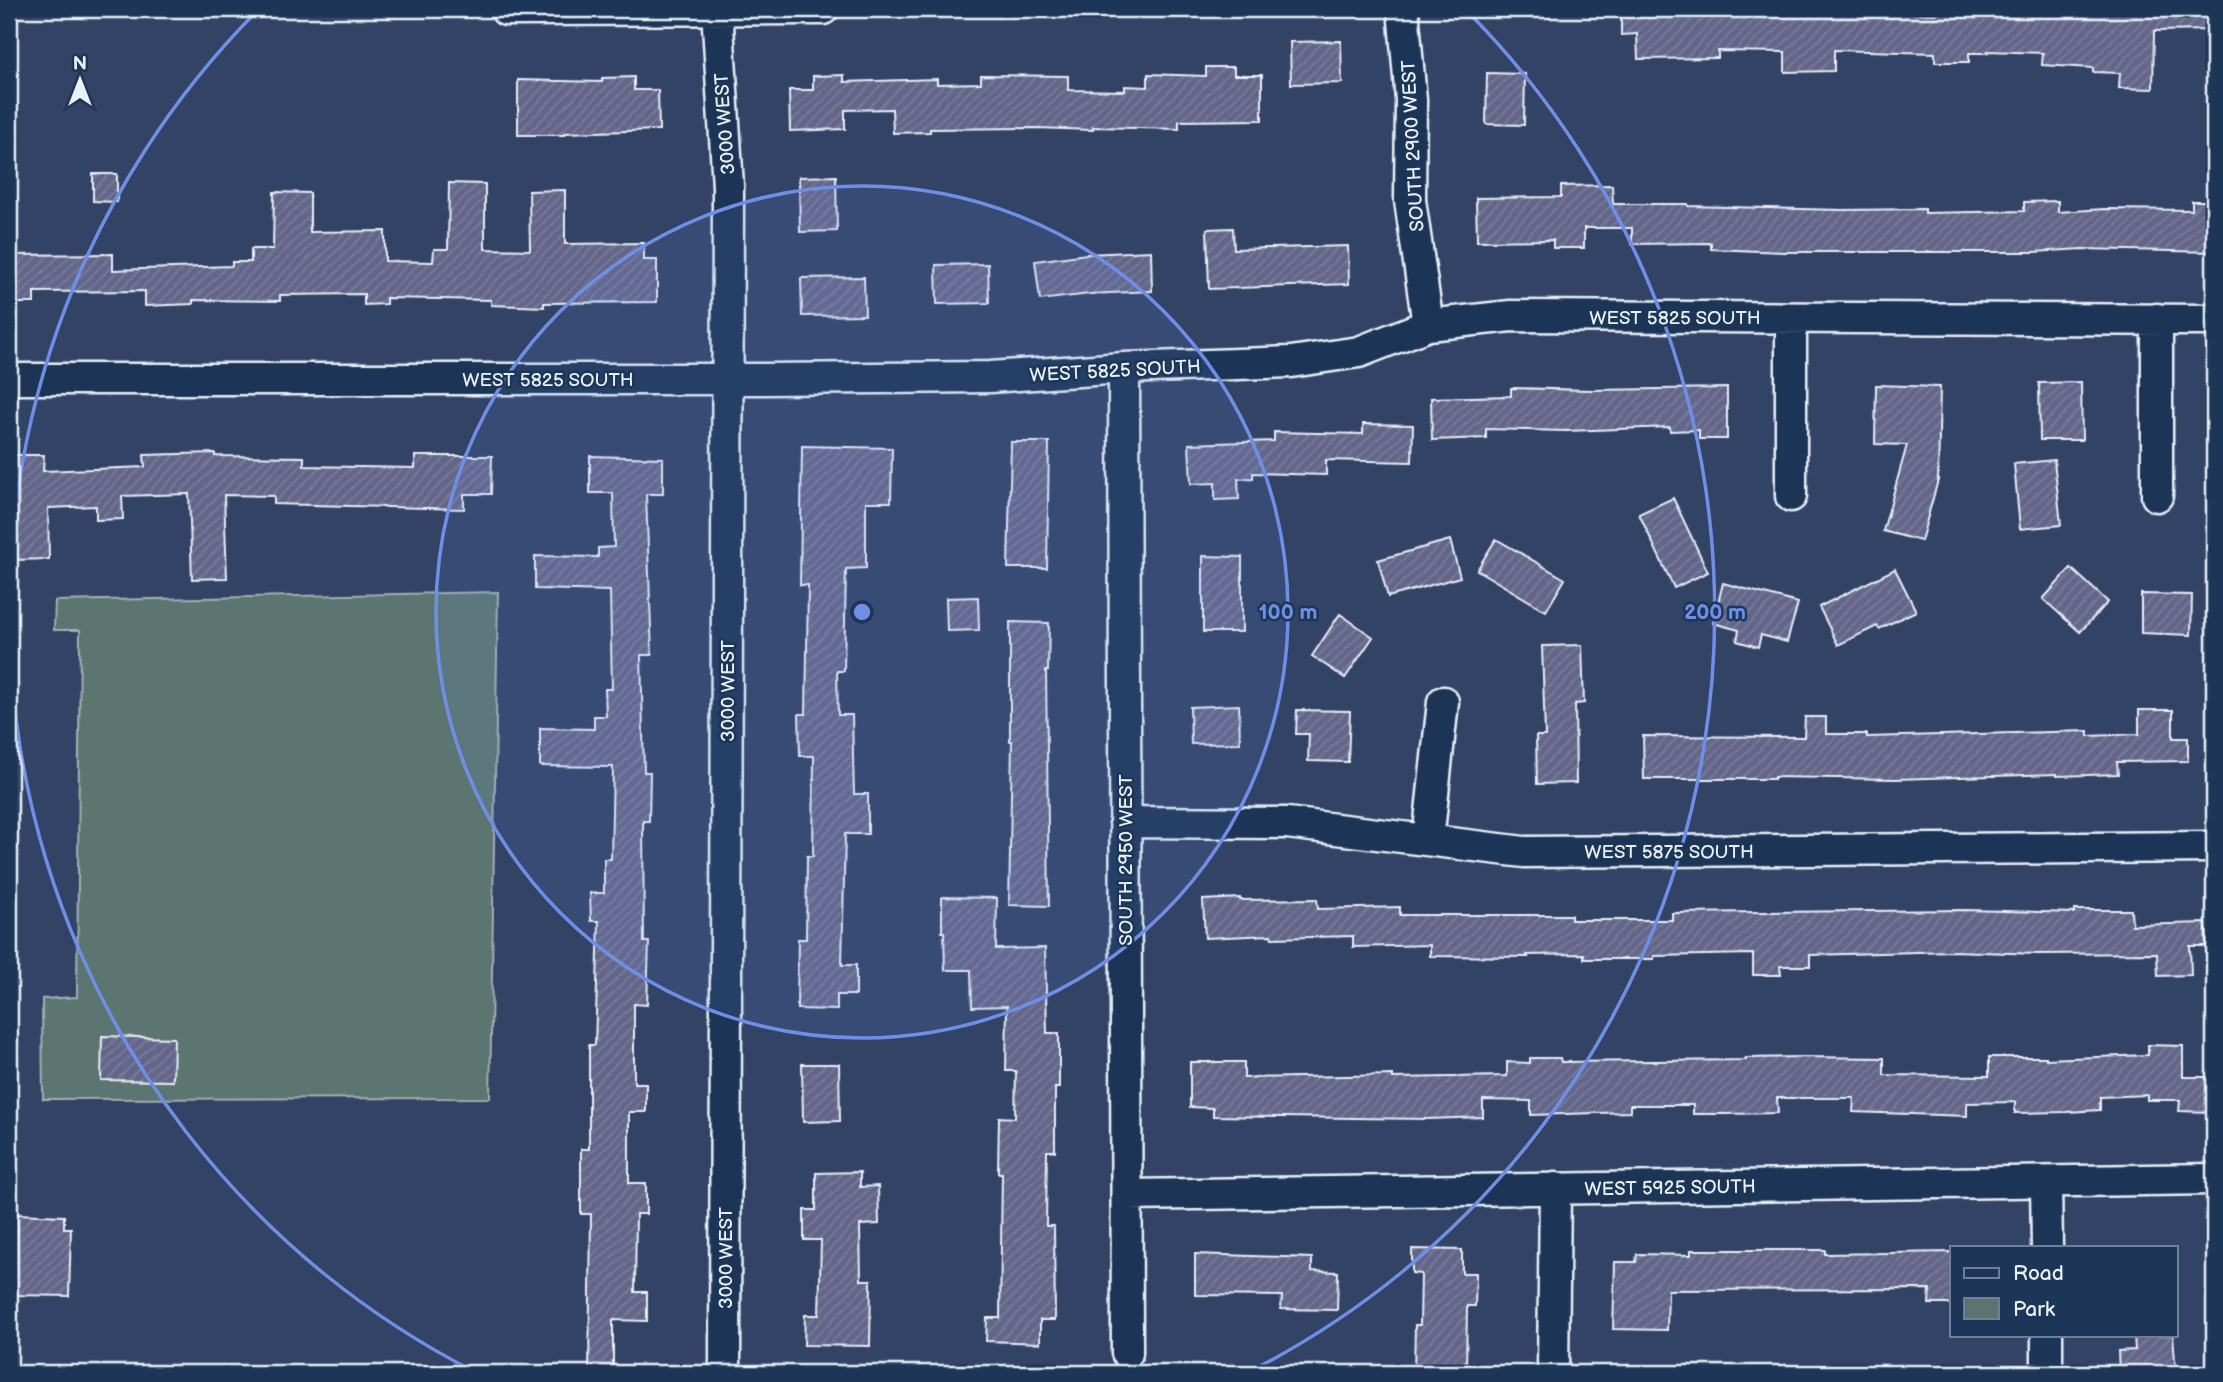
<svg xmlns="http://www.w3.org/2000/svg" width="2223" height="1382" font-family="'Balsamiq Sans',sans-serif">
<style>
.park{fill:#5b7470;stroke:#a2b2b4;stroke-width:2}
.building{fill:url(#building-hatch);stroke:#e8f1f8;stroke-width:2}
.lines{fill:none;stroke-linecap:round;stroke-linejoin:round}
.street-casing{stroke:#e8f1f8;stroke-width:35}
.street{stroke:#1d3557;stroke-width:30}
.ring{fill:none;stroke:#6e8fe5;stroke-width:3.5}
.labels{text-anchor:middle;stroke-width:5;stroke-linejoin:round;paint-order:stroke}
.street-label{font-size:19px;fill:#e8f1f8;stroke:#1d3557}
.centre{fill:#6e8fe5;stroke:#1d3557;stroke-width:3.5}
.ring-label{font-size:21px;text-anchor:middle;font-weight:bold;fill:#6e8fe5;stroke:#1d3557;stroke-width:5;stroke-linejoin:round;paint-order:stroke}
</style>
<defs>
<pattern id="building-hatch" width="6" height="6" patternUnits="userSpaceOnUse" patternTransform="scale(1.75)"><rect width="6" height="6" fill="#636589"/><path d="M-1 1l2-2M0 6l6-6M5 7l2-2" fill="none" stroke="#797c9a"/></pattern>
</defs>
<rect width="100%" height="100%" fill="#324366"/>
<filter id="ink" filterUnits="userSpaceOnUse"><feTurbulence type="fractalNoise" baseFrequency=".0143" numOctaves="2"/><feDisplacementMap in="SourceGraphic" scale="14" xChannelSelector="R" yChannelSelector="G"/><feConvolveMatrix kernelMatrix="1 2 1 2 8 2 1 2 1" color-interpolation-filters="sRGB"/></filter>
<g filter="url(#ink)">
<!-- park -->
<path class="park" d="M 498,592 L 490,1098 L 43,1099 L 42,999 L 77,997 L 80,630 L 54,630 L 55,601 Z"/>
<!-- building -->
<path class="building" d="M 1621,9 L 1757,9 L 1757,12 L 1855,11 L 1935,14 L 1935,12 L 2019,13 L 2019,10 L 2094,13 L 2094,9 L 2214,9 L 2214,30 L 2154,31 L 2153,89 L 2119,88 L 2120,73 L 2093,72 L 2093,68 L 2042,65 L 2043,53 L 1988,51 L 1988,53 L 1969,53 L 1969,62 L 1935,62 L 1935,53 L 1834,50 L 1834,71 L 1785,72 L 1785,52 L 1718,51 L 1718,58 L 1638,59 L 1637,34 L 1621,35 Z
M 1341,41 L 1342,83 L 1291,84 L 1290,42 Z
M 1206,67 L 1234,67 L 1234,75 L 1262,75 L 1262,120 L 1179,121 L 1179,129 L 1093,127 L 1093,130 L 1037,128 L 930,129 L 930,132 L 893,133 L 892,109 L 845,110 L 845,129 L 790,131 L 789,90 L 813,90 L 813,76 L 844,75 L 844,82 L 937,79 L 937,84 L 981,83 L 981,75 L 1068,76 L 1068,90 L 1125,91 L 1125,86 L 1148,87 L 1148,74 L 1206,76 Z
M 1487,73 L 1525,74 L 1524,125 L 1486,124 Z
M 634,77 L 634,90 L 658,90 L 659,130 L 564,133 L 564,135 L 518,135 L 518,80 L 602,82 L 602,78 Z
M 93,174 L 117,174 L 117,202 L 93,201 Z
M 836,176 L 837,231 L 800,232 L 799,177 Z
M 449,183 L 485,184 L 485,249 L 530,250 L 529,191 L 565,190 L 565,244 L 644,243 L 644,260 L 657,260 L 657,302 L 544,303 L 544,307 L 491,305 L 491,300 L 386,298 L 386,304 L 364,305 L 364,294 L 280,295 L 280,301 L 193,300 L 193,304 L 145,306 L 145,291 L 34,292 L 34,303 L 9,303 L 9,255 L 113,254 L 113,270 L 232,266 L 232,262 L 251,262 L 251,249 L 273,249 L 274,192 L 310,193 L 310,232 L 385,231 L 385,261 L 433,262 L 434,249 L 448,249 Z
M 1612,185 L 1613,204 L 1688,204 L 1688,206 L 1842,210 L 1925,209 L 1925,213 L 2024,211 L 2024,202 L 2058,201 L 2058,212 L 2104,209 L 2192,210 L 2192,201 L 2214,201 L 2214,252 L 2082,249 L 2034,252 L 1784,252 L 1711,249 L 1711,243 L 1632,244 L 1632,228 L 1584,228 L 1584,248 L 1553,248 L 1553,240 L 1477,241 L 1476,198 L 1561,197 L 1561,186 Z
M 1233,228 L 1234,249 L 1348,246 L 1349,284 L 1209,289 L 1207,229 Z
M 1151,251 L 1152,291 L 1090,294 L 1040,300 L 1035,261 L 1087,254 Z
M 988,264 L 989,303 L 937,304 L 936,265 Z
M 864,277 L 865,315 L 802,316 L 801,278 Z
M 2081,382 L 2082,440 L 2040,440 L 2039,383 Z
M 1876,385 L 1940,387 L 1938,480 L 1921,541 L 1883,531 L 1907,445 L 1875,444 Z
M 1511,388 L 1591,390 L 1727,388 L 1727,439 L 1699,439 L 1699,430 L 1670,431 L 1670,427 L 1567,431 L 1486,429 L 1486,438 L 1432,440 L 1431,398 L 1511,396 Z
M 1363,424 L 1413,425 L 1412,462 L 1326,460 L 1326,475 L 1253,473 L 1253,478 L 1238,479 L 1239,499 L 1215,500 L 1215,483 L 1191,484 L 1189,444 L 1274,441 L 1274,432 L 1363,434 Z
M 1011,442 L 1049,442 L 1047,568 L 1008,568 Z
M 802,446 L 892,448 L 891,502 L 866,502 L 866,568 L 846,569 L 844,671 L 837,671 L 838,715 L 852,715 L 854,794 L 868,794 L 868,834 L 845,834 L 842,965 L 856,965 L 856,995 L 837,995 L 837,1010 L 797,1009 L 798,939 L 806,939 L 807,856 L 813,856 L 814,756 L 800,756 L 799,714 L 806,714 L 808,585 L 800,585 Z
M 215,453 L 215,456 L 304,457 L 304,466 L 415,468 L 415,456 L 492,456 L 491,494 L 464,494 L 464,509 L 274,504 L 274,496 L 224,495 L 227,578 L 192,579 L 189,494 L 122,496 L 123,519 L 96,520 L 96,506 L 48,508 L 49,559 L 13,560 L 9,455 L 44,455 L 43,471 L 145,467 L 144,455 Z
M 590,456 L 663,458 L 663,494 L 646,494 L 652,655 L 641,655 L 644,772 L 650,772 L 649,821 L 643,821 L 644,942 L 649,942 L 647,1005 L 634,1004 L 634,1083 L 646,1083 L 646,1112 L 629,1112 L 629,1183 L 646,1183 L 646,1214 L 636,1214 L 635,1292 L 647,1292 L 647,1321 L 613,1320 L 613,1373 L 589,1373 L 591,1214 L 581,1214 L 581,1149 L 589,1149 L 589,1045 L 595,1045 L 599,921 L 591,921 L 590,893 L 604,893 L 604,859 L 611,859 L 613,767 L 540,766 L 540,728 L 594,729 L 594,716 L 606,716 L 605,689 L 612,689 L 610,591 L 535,589 L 535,556 L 598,557 L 598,548 L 614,547 L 613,493 L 590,493 Z
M 2054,460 L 2061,525 L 2020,529 L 2014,464 Z
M 1673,498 L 1708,572 L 1674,588 L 1639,514 Z
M 1496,539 L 1565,579 L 1546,611 L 1477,570 Z
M 1450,540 L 1460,577 L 1388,597 L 1378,560 Z
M 1203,556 L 1242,557 L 1242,632 L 1203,632 Z
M 2071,568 L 2108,602 L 2080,632 L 2043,599 Z
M 1895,569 L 1916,611 L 1879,629 L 1877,626 L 1838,645 L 1819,607 Z
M 1723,583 L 1798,603 L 1787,642 L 1761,635 L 1758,647 L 1737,641 L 1739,630 L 1713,623 Z
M 2141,594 L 2192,595 L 2191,635 L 2141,633 Z
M 978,597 L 979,630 L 947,631 L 946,598 Z
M 1340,614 L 1373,637 L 1345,678 L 1312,656 Z
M 1010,622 L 1049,623 L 1048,671 L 1046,671 L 1049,906 L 1009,905 L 1012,741 L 1010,741 Z
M 1582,645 L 1584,703 L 1575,704 L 1576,783 L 1537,784 L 1536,736 L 1545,736 L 1542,646 Z
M 1239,705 L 1240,743 L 1191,744 L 1190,707 Z
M 1297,710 L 1350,711 L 1348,762 L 1308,761 L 1309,734 L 1296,734 Z
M 2139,710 L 2173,710 L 2173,738 L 2188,738 L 2188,761 L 2117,762 L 2118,774 L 2057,776 L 2057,774 L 1895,779 L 1774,777 L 1774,779 L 1644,779 L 1643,736 L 1804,737 L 1805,717 L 1826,717 L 1826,734 L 1867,734 L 1867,737 L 2088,731 L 2088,736 L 2139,734 Z
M 942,897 L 997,898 L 996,949 L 1045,948 L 1047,1033 L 1059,1033 L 1059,1088 L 1055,1088 L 1055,1151 L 1047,1151 L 1046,1226 L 1054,1226 L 1055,1320 L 1040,1320 L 1040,1343 L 986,1341 L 987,1318 L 1000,1318 L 1002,1173 L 998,1173 L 999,1117 L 1015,1118 L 1016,1071 L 1006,1071 L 1007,1006 L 972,1007 L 971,970 L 945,970 L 944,932 L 942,932 Z
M 1240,898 L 1240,900 L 1317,899 L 1318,909 L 1400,907 L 1400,915 L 1571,915 L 1571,920 L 1672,920 L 1672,913 L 1966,910 L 2075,913 L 2075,910 L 2131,910 L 2132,925 L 2206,923 L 2207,946 L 2190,946 L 2191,975 L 2158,976 L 2157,953 L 2038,954 L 1953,951 L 1810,955 L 1810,966 L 1780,966 L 1781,975 L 1753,975 L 1753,954 L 1654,956 L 1654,959 L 1584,959 L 1584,954 L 1527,955 L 1528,957 L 1430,956 L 1430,945 L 1353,947 L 1353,936 L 1272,938 L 1271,935 L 1205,938 L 1203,900 Z
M 102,1036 L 174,1038 L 173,1081 L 101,1080 Z
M 2148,1045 L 2183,1046 L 2183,1077 L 2209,1077 L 2209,1112 L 2179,1111 L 2180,1100 L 2147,1100 L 2147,1095 L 2100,1097 L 2100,1110 L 2066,1112 L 2015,1113 L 2015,1102 L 1967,1103 L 1967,1116 L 1853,1112 L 1854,1098 L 1777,1098 L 1778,1113 L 1724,1114 L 1693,1114 L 1693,1105 L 1630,1105 L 1630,1112 L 1531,1115 L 1531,1101 L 1483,1100 L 1483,1117 L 1428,1119 L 1213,1116 L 1213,1108 L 1190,1107 L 1190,1062 L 1244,1062 L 1244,1078 L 1393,1075 L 1393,1078 L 1507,1076 L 1507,1062 L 1530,1063 L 1530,1058 L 1560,1058 L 1561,1062 L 1746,1060 L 1746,1058 L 1801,1057 L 1884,1058 L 1884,1075 L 1989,1076 L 1989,1057 L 2046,1057 L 2046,1059 L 2148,1055 Z
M 802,1064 L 839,1064 L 840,1121 L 803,1122 Z
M 860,1172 L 860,1187 L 878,1186 L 879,1224 L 860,1225 L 861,1280 L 871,1280 L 870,1346 L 804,1345 L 805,1315 L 819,1315 L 821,1240 L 804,1240 L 804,1210 L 816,1210 L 816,1173 Z
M 17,1214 L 64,1216 L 64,1228 L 71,1228 L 69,1296 L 15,1295 Z
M 1412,1249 L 1462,1250 L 1462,1273 L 1476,1273 L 1475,1306 L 1467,1306 L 1466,1373 L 1414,1373 L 1415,1325 L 1420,1325 L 1421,1274 L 1412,1273 Z
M 1691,1250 L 1825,1250 L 1825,1254 L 1952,1252 L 1952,1304 L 1929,1304 L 1930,1289 L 1668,1290 L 1667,1330 L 1613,1329 L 1615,1262 L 1636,1262 L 1637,1254 L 1691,1255 Z
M 1195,1254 L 1312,1258 L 1312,1271 L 1338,1272 L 1337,1310 L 1281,1309 L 1282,1296 L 1195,1295 Z
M 2134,1335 L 2173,1335 L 2176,1373 L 2119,1373 L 2118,1351 L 2135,1350 Z"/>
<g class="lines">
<defs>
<path id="street" d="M 717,9 L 728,186 L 725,1373
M 1403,9 L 1411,100 L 1410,200 L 1428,325
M 506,10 L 823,9
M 1791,318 L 1791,496
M 1124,368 L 1127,1353
M 9,379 L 765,379 L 990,377 L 1124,368 L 1291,362 L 1359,352 L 1428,325 L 1511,316 L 2214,320
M 2157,496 L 2157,319
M 1125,822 L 1287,823 L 1524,852 L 2214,847
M 1428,840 L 1443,702
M 2046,1182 L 2047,1247
M 1127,1195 L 2214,1179
M 2047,1335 L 2047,1373
M 1553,1373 L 1555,1188"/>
</defs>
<!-- street casing -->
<use href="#street" class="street-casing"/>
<!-- street -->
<use href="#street" class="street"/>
</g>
</g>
<!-- distance rings -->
<circle cx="862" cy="612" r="426" fill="#6e8fe5" fill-opacity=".12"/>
<g class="ring">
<circle cx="862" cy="612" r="426"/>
<path d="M475 1372A853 853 0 0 1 259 9M1465 9A853 853 0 0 1 1249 1372"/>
</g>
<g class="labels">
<!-- street labels -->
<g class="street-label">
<text transform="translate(724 124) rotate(-94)" y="7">3000 WEST</text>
<text transform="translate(1412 146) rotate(-93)" y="7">SOUTH 2900 WEST</text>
<text x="1675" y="324">WEST 5825 SOUTH</text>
<text transform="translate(1115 370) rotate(-3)" y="7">WEST 5825 SOUTH</text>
<text x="548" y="386">WEST 5825 SOUTH</text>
<text transform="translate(727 691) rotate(-90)" y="7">3000 WEST</text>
<text x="1669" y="858">WEST 5875 SOUTH</text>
<text transform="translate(1125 860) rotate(-90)" y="7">SOUTH 2950 WEST</text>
<text transform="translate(1670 1187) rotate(-1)" y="7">WEST 5925 SOUTH</text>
<text transform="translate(725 1258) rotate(-90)" y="7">3000 WEST</text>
</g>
</g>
<circle cx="862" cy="612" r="10" class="centre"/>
<g class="ring-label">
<text x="1288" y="619">100 m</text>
<text x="1715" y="619">200 m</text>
</g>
<!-- margin -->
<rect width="2223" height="1382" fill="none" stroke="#1d3557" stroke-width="35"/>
<rect x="18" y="18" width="2188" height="1347" fill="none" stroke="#e8f1f8" stroke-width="2.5" filter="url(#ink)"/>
<!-- legend -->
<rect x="1950" y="1246" width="228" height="91" fill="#1d3557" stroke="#6e8097" stroke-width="2"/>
<rect x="1964" y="1268" width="35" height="10" fill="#1d3557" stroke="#6e8097" stroke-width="2"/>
<text x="2013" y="1280" font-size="21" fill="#e8f1f8">Road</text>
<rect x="1964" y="1298" width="35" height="21" fill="#5b7470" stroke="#6e8097" stroke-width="2"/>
<text x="2013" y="1316" font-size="21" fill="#e8f1f8">Park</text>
<!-- north arrow -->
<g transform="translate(80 80)" stroke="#1d3557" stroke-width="5" paint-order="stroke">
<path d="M0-5L12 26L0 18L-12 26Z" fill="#e8f1f8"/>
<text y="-10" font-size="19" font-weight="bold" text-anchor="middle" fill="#e8f1f8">N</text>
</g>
</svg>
